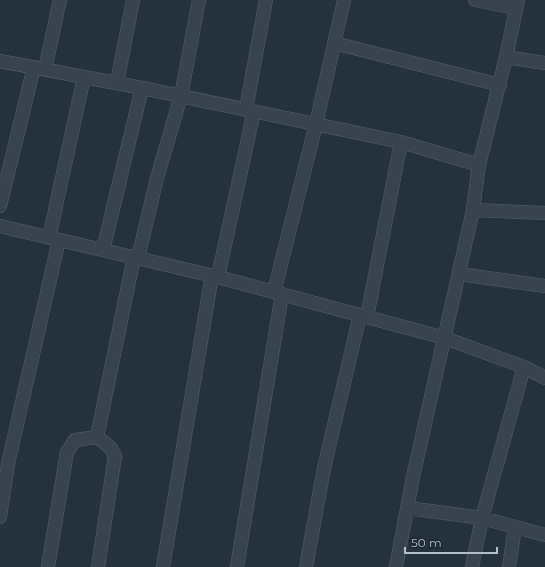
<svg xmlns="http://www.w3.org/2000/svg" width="545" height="567" font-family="Montserrat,sans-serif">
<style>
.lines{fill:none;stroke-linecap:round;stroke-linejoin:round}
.street-casing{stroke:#56616c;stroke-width:14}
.street{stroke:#38434e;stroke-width:13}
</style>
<rect width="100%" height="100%" fill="#24323e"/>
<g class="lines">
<defs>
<path id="street" d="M 475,0 L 516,8
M 334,43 L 500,85
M 506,57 L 545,63
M 0,61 L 142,88 L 401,142 L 479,165
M 45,69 L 60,0
M 117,83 L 133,0
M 246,109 L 266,0
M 0,206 L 34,67
M 473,210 L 545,213
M 0,226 L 218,277 L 445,338 L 524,367 L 545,378
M 49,238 L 84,77
M 103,250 L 142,88
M 138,258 L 157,178 L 181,96 L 199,0
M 459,274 L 545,286
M 218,277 L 254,111
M 274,292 L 316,124 L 344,0
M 367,317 L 401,142
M 97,437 L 134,257
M 408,508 L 482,518 L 545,535
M 0,517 L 8,464 L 59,240
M 48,567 L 67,452 L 75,440 L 97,437 L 111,448 L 115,456 L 98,567
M 163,567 L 212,275
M 237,567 L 282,294
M 306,567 L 324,468 L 360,315
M 396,567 L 413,477 L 473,210 L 479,165 L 506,57 L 518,0
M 472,567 L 482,518 L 524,367
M 509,567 L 515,527"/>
</defs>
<!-- street casing -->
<use href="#street" class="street-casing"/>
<!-- street -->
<use href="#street" class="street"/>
</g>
<!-- scale -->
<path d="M405 547v6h92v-6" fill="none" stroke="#b4bec9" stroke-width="2"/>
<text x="411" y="547" font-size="12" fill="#b4bec9" stroke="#1d2833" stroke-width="3" paint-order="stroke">50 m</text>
</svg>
